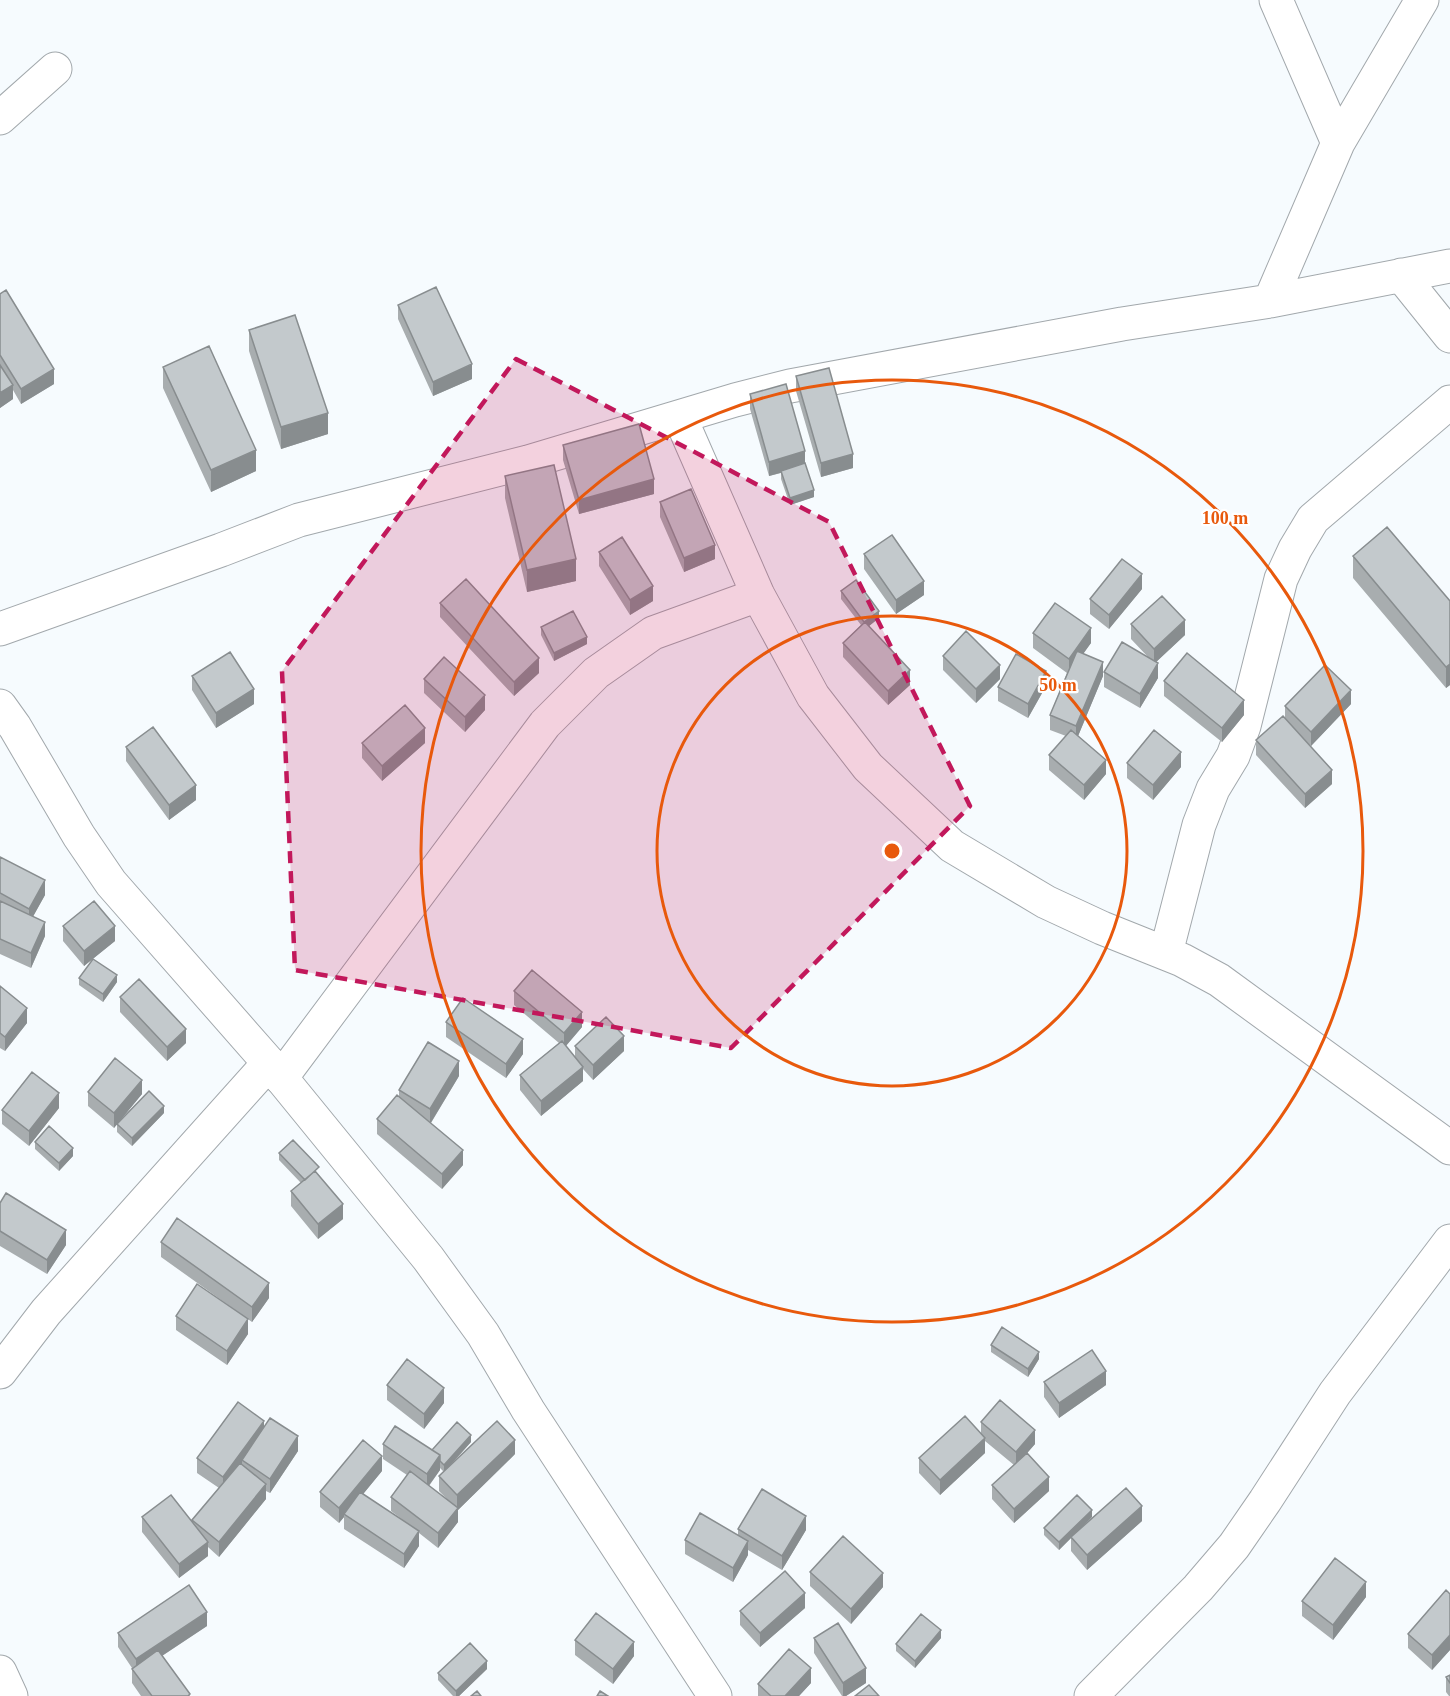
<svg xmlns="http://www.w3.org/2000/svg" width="1450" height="1696" font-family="'Times New Roman',serif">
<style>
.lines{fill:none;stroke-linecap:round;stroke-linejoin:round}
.minor-casing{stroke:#a2a8ac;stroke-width:35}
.tertiary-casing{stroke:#a2a8ac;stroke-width:35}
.minor{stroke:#fff;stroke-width:33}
.tertiary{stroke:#fff;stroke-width:33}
.wall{fill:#a8adaf;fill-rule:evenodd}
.shaded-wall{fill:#888d8f}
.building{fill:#c3c9cc;stroke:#888d8f;stroke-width:1.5}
.marked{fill:#c2185b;fill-opacity:0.2;stroke:#c2185b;stroke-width:4.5;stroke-dasharray:12 8;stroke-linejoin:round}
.ring{fill:none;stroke:#e8590c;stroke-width:3}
.centre{fill:#e8590c;stroke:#fff;stroke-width:3}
.ring-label{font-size:18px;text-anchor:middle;font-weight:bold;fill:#e8590c;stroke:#fff;stroke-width:4.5;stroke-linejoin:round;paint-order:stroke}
</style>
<rect width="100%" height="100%" fill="#f6fbfe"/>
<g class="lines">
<defs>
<path id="minor" d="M 1276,0 L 1338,143
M 0,118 L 55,69
M 1401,275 L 1450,336
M 1270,301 L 1338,143 L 1422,0
M 680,417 L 758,595 L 813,696 L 868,767 L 952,846 L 1046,902 L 1102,928 L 1182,960 L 1219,980 L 1450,1148
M 0,629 L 221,550 L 299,520 L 528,462 L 735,400 L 790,386 L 1122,324 L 1270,301 L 1450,266
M 1166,953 L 1199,825 L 1213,789 L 1233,756 L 1244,726 L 1281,579 L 1295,549 L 1313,519 L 1450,402
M 281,1078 L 545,724 L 596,673 L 653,633 L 758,595
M 0,1372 L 46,1312 L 269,1063
M 0,1672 L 11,1696
M 1091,1696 L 1198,1588 L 1234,1546 L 1265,1501 L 1335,1393 L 1450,1241"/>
<path id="tertiary" d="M 0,706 L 15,727 L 79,836 L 111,883 L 269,1063 L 428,1258 L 483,1334 L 528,1410 L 715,1696"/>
</defs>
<!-- minor casing -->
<use href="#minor" class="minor-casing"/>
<!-- tertiary casing -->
<use href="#tertiary" class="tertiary-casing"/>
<!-- minor -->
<use href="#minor" class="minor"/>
<!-- tertiary -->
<use href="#tertiary" class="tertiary"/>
</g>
<!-- wall -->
<path class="wall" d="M 0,294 L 54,384 L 21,404 L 13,390 L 13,399 L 0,408 Z
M 398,305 L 472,379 L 433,396 L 398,319 Z
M 249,330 L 328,434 L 281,449 L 249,351 Z
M 163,367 L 256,471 L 211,492 L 163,388 Z
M 796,376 L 853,468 L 821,477 L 796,391 Z
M 750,394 L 805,464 L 814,497 L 790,505 L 781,479 L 781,473 L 769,476 L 750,409 Z
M 563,445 L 654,494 L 579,514 L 563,460 Z
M 505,476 L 576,581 L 527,592 L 505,498 Z
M 660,502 L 715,559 L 684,572 L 660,517 Z
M 599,552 L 653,601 L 630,615 L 599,566 Z
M 864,554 L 924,595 L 896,614 L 864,569 Z
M 1353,556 L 1450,601 L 1450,685 L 1446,688 L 1353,578 Z
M 1142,589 L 1109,629 L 1090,614 L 1090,599 Z
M 841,591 L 879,618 L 869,626 L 910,685 L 888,705 L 843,657 L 843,643 L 861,625 L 841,599 Z
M 440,603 L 539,673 L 514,696 L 440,617 Z
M 1131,624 L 1185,635 L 1156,662 L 1158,678 L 1140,708 L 1104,687 L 1104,672 L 1148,657 L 1131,639 Z
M 541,627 L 587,644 L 554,661 L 541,635 Z
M 1033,633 L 1091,643 L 1083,653 L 1103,676 L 1078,736 L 1106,774 L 1084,800 L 1049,770 L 1049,755 L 1066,736 L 1050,730 L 1050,715 L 1067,673 L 1033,648 Z
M 943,656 L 1000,679 L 976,703 L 943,670 Z
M 192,676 L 254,704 L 216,728 L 192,690 Z
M 424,679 L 485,710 L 465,732 L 424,693 Z
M 1164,681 L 1244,715 L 1222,742 L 1164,696 Z
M 1046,686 L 1028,718 L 998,701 L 998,687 Z
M 1351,704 L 1311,746 L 1305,741 L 1332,784 L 1305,808 L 1256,755 L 1256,740 L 1285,719 L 1285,706 Z
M 362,743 L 425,743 L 382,781 L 362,758 Z
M 126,747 L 196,800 L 169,820 L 126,761 Z
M 1127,763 L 1181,767 L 1153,800 L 1127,778 Z
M 0,857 L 45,895 L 33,916 L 45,936 L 31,968 L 0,954 Z
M 63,926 L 115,941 L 84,966 L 63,941 Z
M 79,978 L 117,982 L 103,1002 L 79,985 Z
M 0,986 L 27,1023 L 5,1051 L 0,1048 Z
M 514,991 L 582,1027 L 566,1046 L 575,1057 L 575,1046 L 624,1051 L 593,1080 L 583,1069 L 583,1081 L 541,1116 L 520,1090 L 520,1075 L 559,1043 L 514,1005 Z
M 120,997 L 186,1043 L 167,1061 L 120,1012 Z
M 446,1022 L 523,1054 L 506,1078 L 446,1037 Z
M 459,1076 L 431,1123 L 463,1165 L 442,1189 L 377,1134 L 377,1119 L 399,1097 L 399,1090 Z
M 88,1092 L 142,1094 L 114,1128 L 88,1106 Z
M 59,1108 L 29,1146 L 2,1124 L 2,1110 Z
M 164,1113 L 132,1146 L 117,1132 L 117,1124 Z
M 35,1142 L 73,1156 L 59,1171 L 35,1149 Z
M 279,1153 L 319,1175 L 343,1219 L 318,1239 L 291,1206 L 291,1191 L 301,1183 L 279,1160 Z
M 0,1203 L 66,1245 L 47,1274 L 0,1246 Z
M 161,1242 L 269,1298 L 252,1322 L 161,1257 Z
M 176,1316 L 248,1334 L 227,1365 L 176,1330 Z
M 991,1345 L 1039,1359 L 1028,1377 L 991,1352 Z
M 1044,1382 L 1106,1385 L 1059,1418 L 1044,1397 Z
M 387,1385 L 444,1403 L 424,1429 L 387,1400 Z
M 981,1422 L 1035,1444 L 1027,1453 L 1049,1491 L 1014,1523 L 992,1499 L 992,1485 L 1014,1465 L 985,1441 L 985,1453 L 940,1495 L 919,1473 L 919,1458 L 981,1433 Z
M 264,1427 L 298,1451 L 270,1493 L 266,1491 L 266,1499 L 219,1557 L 208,1547 L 208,1556 L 179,1578 L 142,1532 L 142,1517 L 192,1522 L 192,1520 L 219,1488 L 197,1473 L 197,1458 Z
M 471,1442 L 450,1466 L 515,1454 L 458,1510 L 458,1522 L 438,1548 L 419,1533 L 419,1546 L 404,1568 L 344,1529 L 344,1517 L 339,1523 L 320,1507 L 320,1492 L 382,1471 L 363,1494 L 403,1520 L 391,1511 L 391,1497 L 407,1475 L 383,1459 L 383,1444 L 432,1450 ZM 440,1468 L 444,1472 L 439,1476 L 439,1491 L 448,1500 L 429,1486 L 440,1470 Z
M 1092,1517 L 1081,1528 L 1142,1521 L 1087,1570 L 1071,1551 L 1071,1538 L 1059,1550 L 1044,1535 L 1044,1528 Z
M 738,1529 L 806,1530 L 782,1570 L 748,1550 L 748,1555 L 733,1582 L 685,1554 L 685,1540 L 738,1535 Z
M 810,1572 L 883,1587 L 851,1624 L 810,1586 Z
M 1450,1594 L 1450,1650 L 1432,1670 L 1408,1648 L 1408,1634 Z
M 1366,1597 L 1333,1640 L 1302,1616 L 1302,1601 Z
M 805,1608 L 760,1647 L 740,1625 L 740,1611 Z
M 207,1626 L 162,1656 L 190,1696 L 141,1696 L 132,1683 L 132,1668 L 118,1647 L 118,1633 Z
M 814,1638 L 866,1683 L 846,1696 L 842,1696 L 814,1653 Z
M 941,1638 L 915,1668 L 896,1651 L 896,1644 Z
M 575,1640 L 634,1656 L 613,1684 L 575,1655 Z
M 487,1669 L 459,1696 L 453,1696 L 438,1680 L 438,1673 Z
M 1450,1675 L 1450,1696 L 1449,1696 L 1446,1692 L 1446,1677 Z
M 811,1683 L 799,1696 L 758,1696 L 758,1684 Z"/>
<!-- shaded-wall -->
<path class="shaded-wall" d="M 472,364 L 472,379 L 433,396 L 433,382 Z
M 54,369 L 54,384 L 21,404 L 21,389 Z
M 13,385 L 13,399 L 0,408 L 0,393 Z
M 328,413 L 328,434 L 281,449 L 281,427 Z
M 256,450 L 256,471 L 211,492 L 211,470 Z
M 805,451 L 805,466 L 769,476 L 769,462 Z
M 853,454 L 853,468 L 821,477 L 821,463 Z
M 654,479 L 654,494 L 579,514 L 579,500 Z
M 814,490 L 814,497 L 790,505 L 790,498 Z
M 715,545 L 715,559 L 684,572 L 684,558 Z
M 576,559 L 576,581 L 527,592 L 527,570 Z
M 1142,574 L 1142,589 L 1109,629 L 1109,615 Z
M 924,581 L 924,595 L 896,614 L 896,600 Z
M 653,586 L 653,601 L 630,615 L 630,600 Z
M 879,611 L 879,618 L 864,630 L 864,622 Z
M 1185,620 L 1185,635 L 1154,664 L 1154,649 Z
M 1091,628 L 1091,643 L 1069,674 L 1069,659 Z
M 587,637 L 587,644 L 554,661 L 554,653 Z
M 539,658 L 539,673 L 514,696 L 514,682 Z
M 1103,662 L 1103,676 L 1076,741 L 1076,726 Z
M 1158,663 L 1158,678 L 1140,708 L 1140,694 Z
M 1450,664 L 1450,685 L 1446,688 L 1446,667 Z
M 1000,665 L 1000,679 L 976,703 L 976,689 Z
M 910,670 L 910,685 L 888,705 L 888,691 Z
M 1046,671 L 1046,686 L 1028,718 L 1028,704 Z
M 254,689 L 254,704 L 216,728 L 216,713 Z
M 1351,690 L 1351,704 L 1311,746 L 1311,732 Z
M 485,695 L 485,710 L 465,732 L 465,717 Z
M 1244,700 L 1244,715 L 1222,742 L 1222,728 Z
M 425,728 L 425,743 L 382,781 L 382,766 Z
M 1181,752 L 1181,767 L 1153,800 L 1153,785 Z
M 1106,760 L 1106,774 L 1084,800 L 1084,785 Z
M 1332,770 L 1332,784 L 1305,808 L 1305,794 Z
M 196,785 L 196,800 L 169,820 L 169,805 Z
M 45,880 L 45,895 L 29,924 L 29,909 Z
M 45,922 L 45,936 L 31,968 L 31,953 Z
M 115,926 L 115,941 L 84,966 L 84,951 Z
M 117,975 L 117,982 L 103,1002 L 103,994 Z
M 27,1008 L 27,1023 L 5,1051 L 5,1037 Z
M 582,1012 L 582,1027 L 564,1048 L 564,1033 Z
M 186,1029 L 186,1043 L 167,1061 L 167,1047 Z
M 624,1036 L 624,1051 L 593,1080 L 593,1065 Z
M 523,1039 L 523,1054 L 506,1078 L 506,1064 Z
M 459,1061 L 459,1076 L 430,1124 L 430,1109 Z
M 583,1067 L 583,1081 L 541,1116 L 541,1101 Z
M 142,1080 L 142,1094 L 114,1128 L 114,1113 Z
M 59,1093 L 59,1108 L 29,1146 L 29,1131 Z
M 164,1106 L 164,1113 L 132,1146 L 132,1138 Z
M 73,1148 L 73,1156 L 59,1171 L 59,1163 Z
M 463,1150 L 463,1165 L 442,1189 L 442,1174 Z
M 343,1204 L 343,1219 L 318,1239 L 318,1224 Z
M 66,1230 L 66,1245 L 47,1274 L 47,1260 Z
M 269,1283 L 269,1298 L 252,1322 L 252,1307 Z
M 248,1319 L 248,1334 L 227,1365 L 227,1351 Z
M 1039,1352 L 1039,1359 L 1028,1377 L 1028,1369 Z
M 1106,1371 L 1106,1385 L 1059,1418 L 1059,1403 Z
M 444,1388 L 444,1403 L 424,1429 L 424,1414 Z
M 264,1421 L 264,1436 L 242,1460 L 242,1466 L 223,1492 L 223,1477 Z
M 1035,1430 L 1035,1444 L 1016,1466 L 1016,1452 Z
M 471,1435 L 471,1442 L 444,1472 L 444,1465 Z
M 298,1436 L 298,1451 L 270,1493 L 270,1479 Z
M 985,1438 L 985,1453 L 940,1495 L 940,1480 Z
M 515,1440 L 515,1454 L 458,1510 L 458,1522 L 438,1548 L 438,1533 L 457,1508 L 457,1495 Z
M 440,1455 L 440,1470 L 427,1488 L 427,1474 Z
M 382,1456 L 382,1471 L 346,1515 L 344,1514 L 344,1517 L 339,1523 L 339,1508 Z
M 1049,1477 L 1049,1491 L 1014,1523 L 1014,1509 Z
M 266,1484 L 266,1499 L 219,1557 L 219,1542 Z
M 1142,1506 L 1142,1521 L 1087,1570 L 1087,1555 Z
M 1092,1510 L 1092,1517 L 1059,1550 L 1059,1542 Z
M 806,1516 L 806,1530 L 782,1570 L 782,1556 Z
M 419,1531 L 419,1546 L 404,1568 L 404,1554 Z
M 748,1541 L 748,1555 L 733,1582 L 733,1568 Z
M 208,1542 L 208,1556 L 179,1578 L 179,1564 Z
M 883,1573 L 883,1587 L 851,1624 L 851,1609 Z
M 1366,1582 L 1366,1597 L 1333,1640 L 1333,1625 Z
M 805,1593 L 805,1608 L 760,1647 L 760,1633 Z
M 207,1612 L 207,1626 L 136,1673 L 136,1659 Z
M 941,1630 L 941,1638 L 915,1668 L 915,1661 Z
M 1450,1635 L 1450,1650 L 1432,1670 L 1432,1655 Z
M 634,1642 L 634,1656 L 613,1684 L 613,1669 Z
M 487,1661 L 487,1669 L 459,1696 L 456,1696 L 456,1691 Z
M 811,1668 L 811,1683 L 799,1696 L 785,1696 Z
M 866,1668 L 866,1683 L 846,1696 L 843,1696 L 843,1683 Z"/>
<!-- building -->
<path class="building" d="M 436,287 L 472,364 L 433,382 L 398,305 Z
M 6,290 L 54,369 L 21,389 L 0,355 L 0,294 Z
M 295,315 L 328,413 L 281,427 L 249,330 Z
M 209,346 L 256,450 L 211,470 L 163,367 Z
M 0,365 L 13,385 L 0,393 Z
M 829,368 L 853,454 L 821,463 L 796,376 Z
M 786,384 L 805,451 L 769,462 L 750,394 Z
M 639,424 L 654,479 L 579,500 L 563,445 Z
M 805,463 L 814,490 L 790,498 L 781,471 Z
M 554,465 L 576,559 L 527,570 L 505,476 Z
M 691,489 L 715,545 L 684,558 L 660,502 Z
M 1387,527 L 1450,601 L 1450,664 L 1446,667 L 1353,556 Z
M 892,535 L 924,581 L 896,600 L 864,554 Z
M 622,537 L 653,586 L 630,600 L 599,552 Z
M 1122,559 L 1142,574 L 1109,615 L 1090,599 Z
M 466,579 L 539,658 L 514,682 L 440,603 Z
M 856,580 L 879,611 L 864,622 L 841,591 Z
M 1162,596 L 1185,620 L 1154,649 L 1131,624 Z
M 1055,603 L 1091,628 L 1069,659 L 1033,633 Z
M 573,611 L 587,637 L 554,653 L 541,627 Z
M 865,622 L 910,670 L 888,691 L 843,643 Z
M 966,631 L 1000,665 L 976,689 L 943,656 Z
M 1122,642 L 1158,663 L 1140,694 L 1104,672 Z
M 1077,651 L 1103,662 L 1076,726 L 1050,715 Z
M 230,652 L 254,689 L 216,713 L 192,676 Z
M 1187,653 L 1244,700 L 1222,728 L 1164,681 Z
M 1016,654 L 1046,671 L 1028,704 L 998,687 Z
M 444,657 L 485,695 L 465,717 L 424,679 Z
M 1325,665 L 1351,690 L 1311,732 L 1285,706 Z
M 405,705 L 425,728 L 382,766 L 362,743 Z
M 1283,716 L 1332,770 L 1305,794 L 1256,740 Z
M 153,727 L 196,785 L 169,805 L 126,747 Z
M 1071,730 L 1106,760 L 1084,785 L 1049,755 Z
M 1154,730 L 1181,752 L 1153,785 L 1127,763 Z
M 0,857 L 45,880 L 29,909 L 0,893 Z
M 0,901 L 45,922 L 31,953 L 0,939 Z
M 94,901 L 115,926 L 84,951 L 63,926 Z
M 93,959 L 117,975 L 103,994 L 79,978 Z
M 532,970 L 582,1012 L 564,1033 L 514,991 Z
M 139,979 L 186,1029 L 167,1047 L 120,997 Z
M 0,986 L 27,1008 L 5,1037 L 0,1033 Z
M 463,998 L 523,1039 L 506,1064 L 446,1022 Z
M 606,1017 L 624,1036 L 593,1065 L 575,1046 Z
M 562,1041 L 583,1067 L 541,1101 L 520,1075 Z
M 428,1042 L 459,1061 L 430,1109 L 399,1090 Z
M 115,1058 L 142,1080 L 114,1113 L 88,1092 Z
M 32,1072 L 59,1093 L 29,1131 L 2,1110 Z
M 149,1091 L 164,1106 L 132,1138 L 117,1124 Z
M 397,1095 L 463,1150 L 442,1174 L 377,1119 Z
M 49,1126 L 73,1148 L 59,1163 L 35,1142 Z
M 293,1140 L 319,1167 L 305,1180 L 279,1153 Z
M 315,1171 L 343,1204 L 318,1224 L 291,1191 Z
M 6,1193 L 66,1230 L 47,1260 L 0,1231 L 0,1203 Z
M 177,1218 L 269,1283 L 252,1307 L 161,1242 Z
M 197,1284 L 248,1319 L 227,1351 L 176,1316 Z
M 1002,1327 L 1039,1352 L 1028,1369 L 991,1345 Z
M 1092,1350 L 1106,1371 L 1059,1403 L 1044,1382 Z
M 407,1359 L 444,1388 L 424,1414 L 387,1385 Z
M 1000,1400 L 1035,1430 L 1016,1452 L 981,1422 Z
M 238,1402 L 264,1421 L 223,1477 L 197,1458 Z
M 965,1416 L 985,1438 L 940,1480 L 919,1458 Z
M 270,1418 L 298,1436 L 270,1479 L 242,1460 Z
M 497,1421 L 515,1440 L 457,1495 L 439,1476 Z
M 457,1422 L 471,1435 L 444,1465 L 440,1461 L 440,1455 L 432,1450 Z
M 395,1426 L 440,1455 L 427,1474 L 383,1444 Z
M 363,1440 L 382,1456 L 339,1508 L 320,1492 Z
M 1027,1453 L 1049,1477 L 1014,1509 L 992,1485 Z
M 240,1463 L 266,1484 L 219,1542 L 192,1520 Z
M 410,1471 L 458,1508 L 438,1533 L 391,1497 Z
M 1126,1488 L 1142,1506 L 1087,1555 L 1071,1537 Z
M 762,1489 L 806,1516 L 782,1556 L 738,1529 Z
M 360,1492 L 419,1531 L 404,1554 L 344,1514 Z
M 171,1495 L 208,1542 L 179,1564 L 142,1517 Z
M 1077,1495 L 1092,1510 L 1059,1542 L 1044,1528 Z
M 700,1513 L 748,1541 L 733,1568 L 685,1540 Z
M 843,1536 L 883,1573 L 851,1609 L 810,1572 Z
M 1335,1558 L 1366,1582 L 1333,1625 L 1302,1601 Z
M 785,1571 L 805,1593 L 760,1633 L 740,1611 Z
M 189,1585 L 207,1612 L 136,1659 L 118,1633 Z
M 1446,1590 L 1450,1594 L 1450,1635 L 1432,1655 L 1408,1634 Z
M 596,1613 L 634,1642 L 613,1669 L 575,1640 Z
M 921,1614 L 941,1630 L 915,1661 L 896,1644 Z
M 838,1623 L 866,1668 L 843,1683 L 814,1638 Z
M 470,1643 L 487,1661 L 456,1691 L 438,1673 Z
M 789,1649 L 811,1668 L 785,1696 L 771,1696 L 758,1684 Z
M 158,1650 L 190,1694 L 188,1696 L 152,1696 L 132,1669 Z
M 1450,1675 L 1450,1683 L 1446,1677 Z
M 869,1685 L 879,1696 L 855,1696 Z
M 477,1691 L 481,1696 L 471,1696 Z
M 600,1691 L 608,1696 L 597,1696 Z"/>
<!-- marked area -->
<path class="marked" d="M 516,359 L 829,522 L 970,806 L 731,1048 L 295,970 L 282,671 Z"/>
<!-- distance rings -->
<g class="ring">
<circle cx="892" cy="851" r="235"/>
<circle cx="892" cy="851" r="471"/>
</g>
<circle cx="892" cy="851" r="9" class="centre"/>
<g class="ring-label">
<text x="1225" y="524">100 m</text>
<text x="1058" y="691">50 m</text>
</g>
</svg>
